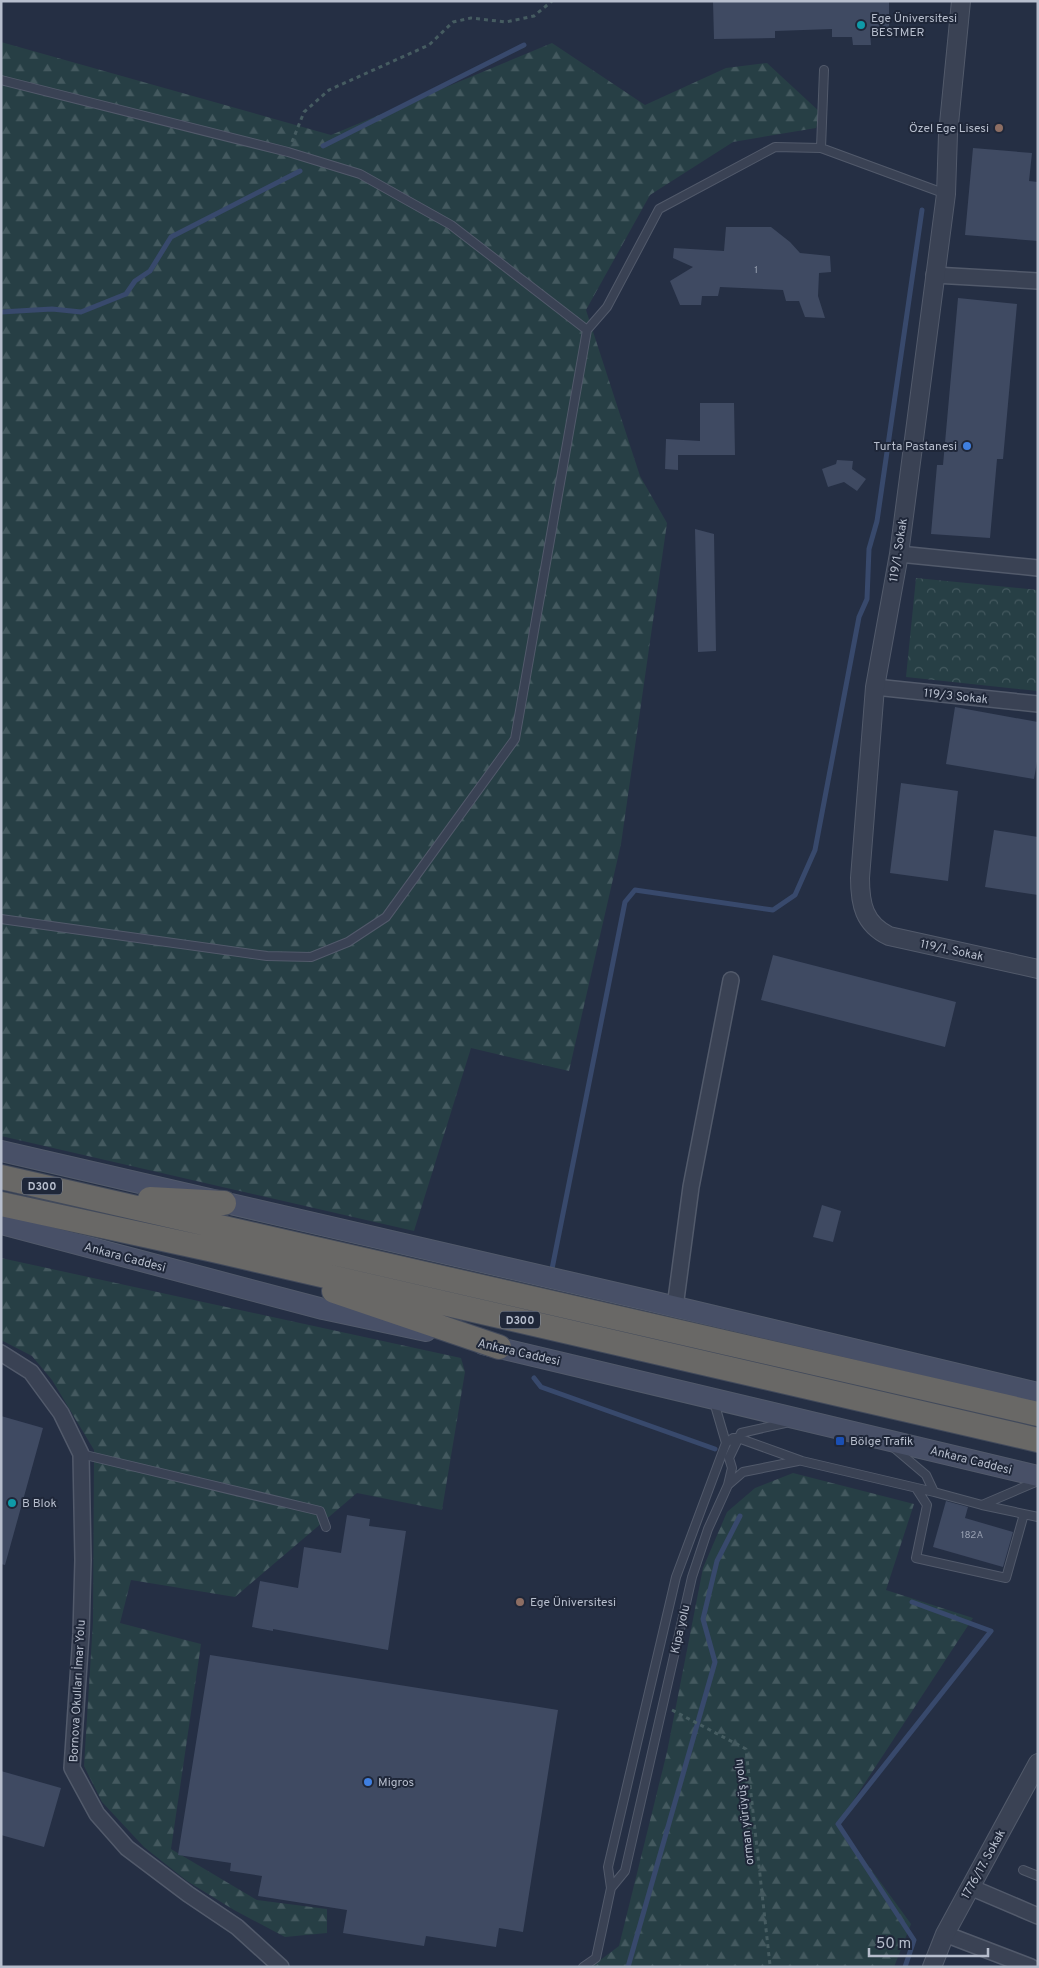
<svg xmlns="http://www.w3.org/2000/svg" width="1039" height="1968" font-family="Overpass,sans-serif">
<style>
.forest{fill:url(#forest-firs)}
.park{fill:url(#park-crowns)}
.lines{fill:none;stroke-linecap:round;stroke-linejoin:round}
.stream{stroke:#38496c;stroke-width:5}
.building{fill:#3f4a62}
.service-casing{stroke:#525a6b;stroke-width:10}
.minor-casing{stroke:#525a6b;stroke-width:18}
.tertiary-casing{stroke:#525a6b;stroke-width:20}
.secondary-casing{stroke:#525a6b;stroke-width:22}
.trunk-casing{stroke:#424a5b;stroke-width:26}
.path{stroke:#465c61;stroke-width:3;stroke-dasharray:4 4;stroke-linecap:butt}
.service{stroke:#3a4254;stroke-width:8}
.minor{stroke:#3a4254;stroke-width:15}
.tertiary{stroke:#3a4254;stroke-width:18}
.secondary{stroke:#485067;stroke-width:20}
.trunk{stroke:#696866;stroke-width:24}
.culture-dot{fill:#0f9aa8;stroke:#1f2739;stroke-width:2}
.education-dot{fill:#8d6e63;stroke:#1f2739;stroke-width:2}
.shop-dot{fill:#3f7fe0;stroke:#1f2739;stroke-width:2}
.transit-dot{fill:#1a4fb4;stroke:#1f2739;stroke-width:2}
.labels{text-anchor:middle;stroke-width:4;stroke-linejoin:round;paint-order:stroke}
.number-label{font-size:10px;fill:#99a1b2}
.shield{fill:#1f2739;stroke:#8991a1;stroke-width:1}
.shield-label{font-size:11px;font-weight:bold;fill:#b7becd}
.poi-label{font-size:12px;fill:#b7becd;stroke:#1f2739;text-anchor:start}
.street-label{font-size:12px;fill:#b7becd;stroke:#1f2739}
</style>
<defs>
<pattern id="forest-firs" width="22" height="20" patternUnits="userSpaceOnUse" patternTransform="scale(1.25)"><rect width="22" height="20" fill="#273f45"/><path d="M5 1l3.5 6h-7zM16 11l3.5 6h-7z" fill="#44595f"/></pattern>
<pattern id="park-crowns" width="20" height="18" patternUnits="userSpaceOnUse" patternTransform="scale(1.25)"><rect width="20" height="18" fill="#273f45"/><path d="M2 6a3 3 0 1 1 6 0M12 15a3 3 0 1 1 6 0" fill="none" stroke="#44595f"/></pattern>
</defs>
<rect width="100%" height="100%" fill="#252f44"/>
<!-- forest -->
<path class="forest" d="M 1,42 L 331,135 L 552,43 L 645,105 L 726,68 L 767,63 L 821,113 L 816,128 L 733,142 L 650,195 L 586,310 L 640,476 L 667,523 L 621,844 L 569,1071 L 471,1048 L 414,1231 L 1,1136 Z
M 1,1258 L 461,1358 L 465,1372 L 442,1510 L 357,1493 L 235,1597 L 131,1580 L 120,1623 L 201,1644 L 171,1849 L 257,1900 L 327,1909 L 327,1933 L 285,1937 L 234,1910 L 187,1881 L 144,1847 L 102,1802 L 84,1766 L 93,1621 L 94,1450 L 52,1380 L 32,1356 L 1,1340 Z
M 793,1473 L 914,1504 L 886,1590 L 973,1618 L 838,1824 L 911,1924 L 894,1967 L 591,1967 L 619,1946 L 667,1752 L 703,1568 L 727,1512 L 755,1488 Z"/>
<!-- park -->
<path class="park" d="M 916,578 L 1038,590 L 1038,691 L 906,677 Z"/>
<g class="lines">
<!-- stream -->
<path class="stream" d="M 323,146 L 524,45
M 1,312 L 52,309 L 81,312 L 126,294 L 135,281 L 150,271 L 171,237 L 300,171
M 551,1274 L 625,902 L 635,890 L 773,910 L 795,895 L 815,850 L 859,617 L 867,599 L 869,549 L 877,521 L 922,210
M 534,1378 L 541,1387 L 715,1449
M 628,1967 L 715,1662 L 703,1619 L 717,1561 L 740,1516
M 905,1967 L 914,1940 L 838,1824 L 991,1631 L 912,1602"/>
</g>
<!-- building -->
<path class="building" d="M 713,1 L 889,1 L 889,32 L 870,33 L 871,45 L 853,45 L 852,37 L 832,37 L 832,29 L 775,31 L 775,38 L 714,39 Z
M 973,148 L 1032,153 L 1029,181 L 1038,182 L 1038,241 L 965,235 Z
M 726,227 L 771,227 L 790,242 L 800,253 L 830,256 L 831,272 L 819,273 L 818,296 L 825,318 L 805,317 L 799,301 L 786,301 L 783,290 L 720,287 L 718,296 L 702,296 L 701,305 L 680,305 L 670,281 L 693,267 L 673,258 L 674,248 L 724,251 Z
M 958,298 L 1017,304 L 1003,459 L 997,459 L 990,538 L 931,534 L 937,465 L 943,465 Z
M 700,403 L 734,403 L 735,455 L 678,455 L 678,470 L 665,469 L 666,439 L 700,441 Z
M 837,460 L 853,461 L 852,469 L 866,479 L 857,491 L 844,482 L 828,487 L 822,469 L 836,464 Z
M 695,529 L 714,534 L 716,651 L 698,652 Z
M 955,707 L 1038,722 L 1038,756 L 1034,779 L 946,764 Z
M 901,783 L 958,791 L 948,881 L 890,873 Z
M 994,830 L 1038,837 L 1038,895 L 985,887 Z
M 773,955 L 956,1002 L 945,1047 L 761,1000 Z
M 822,1205 L 841,1211 L 833,1242 L 813,1237 Z
M 1,1416 L 43,1428 L 5,1565 L 1,1564 Z
M 946,1501 L 968,1507 L 965,1518 L 1013,1532 L 1003,1567 L 933,1547 Z
M 347,1515 L 370,1519 L 369,1526 L 406,1531 L 388,1650 L 273,1629 L 273,1631 L 252,1627 L 260,1581 L 298,1588 L 304,1547 L 341,1553 Z
M 210,1655 L 558,1710 L 523,1932 L 499,1928 L 496,1947 L 426,1936 L 424,1946 L 343,1933 L 347,1910 L 258,1896 L 262,1876 L 230,1871 L 231,1863 L 178,1855 Z
M 1,1771 L 61,1788 L 44,1847 L 1,1835 Z"/>
<g class="lines">
<defs>
<path id="service" d="M 1,80 L 288,152 L 360,174 L 451,225 L 587,330
M 821,148 L 824,70
M 1,919 L 267,956 L 311,957 L 348,942 L 386,917 L 515,739 L 587,330 L 607,307 L 659,209 L 775,147 L 821,148 L 946,194
M 726,1443 L 733,1438 L 738,1438 L 802,1461 L 934,1492
M 893,1447 L 926,1475 L 934,1492 L 982,1505 L 1038,1481
M 81,1454 L 320,1511 L 326,1527
M 728,1485 L 743,1472 L 798,1461
M 916,1488 L 927,1505 L 916,1558 L 1006,1578 L 1024,1514
M 982,1505 L 1038,1517
M 1023,1870 L 1038,1876
M 611,1888 L 625,1871 L 692,1577 L 708,1529 L 728,1485 L 732,1468 L 729,1458 L 741,1433 L 785,1423
M 583,1967 L 596,1958 L 611,1888 L 608,1867 L 676,1577 L 726,1443 L 714,1402"/>
<path id="minor" d="M 934,275 L 1038,281
M 899,554 L 1038,568
M 875,687 L 1038,704
M 675,1307 L 691,1187 L 731,980
M 1,1353 L 31,1372 L 61,1413 L 81,1454 L 83,1560 L 81,1634 L 72,1768 L 97,1814 L 127,1848 L 188,1894 L 237,1927 L 281,1967
M 970,1887 L 1038,1916
M 945,1934 L 1031,1967"/>
<path id="tertiary" d="M 961,1 L 948,134 L 946,194 L 899,554 L 875,687 L 860,878 C 860,904 864,924 889,936 L 1038,969
M 932,1967 L 945,1934 L 1038,1763"/>
<path id="secondary" d="M 1,1151 L 651,1301 L 1038,1393
M 1,1224 L 323,1309 L 426,1331
M 483,1344 L 1038,1476"/>
<path id="trunk" d="M 1,1177 L 1038,1414
M 150,1199 L 224,1203
M 1,1204 L 209,1249 L 1038,1440
M 334,1291 L 499,1347"/>
</defs>
<!-- service casing -->
<use href="#service" class="service-casing"/>
<!-- minor casing -->
<use href="#minor" class="minor-casing"/>
<!-- tertiary casing -->
<use href="#tertiary" class="tertiary-casing"/>
<!-- secondary casing -->
<use href="#secondary" class="secondary-casing"/>
<!-- trunk casing -->
<use href="#trunk" class="trunk-casing"/>
<!-- path -->
<path class="path" d="M 292,142 L 304,112 L 329,90 L 429,45 L 453,22 L 471,18 L 506,22 L 534,16 L 552,1
M 672,1710 L 746,1749 L 770,1965 L 772,1967"/>
<!-- service -->
<use href="#service" class="service"/>
<!-- minor -->
<use href="#minor" class="minor"/>
<!-- tertiary -->
<use href="#tertiary" class="tertiary"/>
<!-- secondary -->
<use href="#secondary" class="secondary"/>
<!-- trunk -->
<use href="#trunk" class="trunk"/>
</g>
<!-- markers -->
<g class="culture-dot">
<circle cx="861" cy="25" r="5"/>
<circle cx="12" cy="1503" r="5"/>
</g>
<g class="education-dot">
<circle cx="999" cy="128" r="5"/>
<circle cx="520" cy="1602" r="5"/>
</g>
<g class="shop-dot">
<circle cx="967" cy="446" r="5"/>
<circle cx="368" cy="1782" r="5"/>
</g>
<rect class="transit-dot" x="835" y="1436" width="10" height="10" rx="2.5"/>
<g class="labels">
<!-- number labels -->
<g class="number-label">
<text x="756" y="273">1</text>
<text x="972" y="1538">182A</text>
</g>
<!-- shield labels -->
<g class="shield">
<rect x="22" y="1177.5" width="40" height="17" rx="4"/>
<rect x="500" y="1311.5" width="40" height="17" rx="4"/>
</g>
<g class="shield-label">
<text x="42" y="1190">D300</text>
<text x="520" y="1324">D300</text>
</g>
<!-- poi labels -->
<g class="poi-label">
<text x="871" y="22">Ege Üniversitesi<tspan x="871" dy="14">BESTMER</tspan></text>
<text x="989" y="132" text-anchor="end">Özel Ege Lisesi</text>
<text x="957" y="450" text-anchor="end">Turta Pastanesi</text>
<text x="850" y="1445">Bölge Trafik</text>
<text x="22" y="1507">B Blok</text>
<text x="530" y="1606">Ege Üniversitesi</text>
<text x="378" y="1786">Migros</text>
</g>
<!-- street labels -->
<g class="street-label">
<text transform="translate(898 550) rotate(-81)" y="4">119/1. Sokak</text>
<text transform="translate(956 696) rotate(6)" y="4">119/3 Sokak</text>
<text transform="translate(952 950) rotate(12)" y="4">119/1. Sokak</text>
<text transform="translate(125 1257) rotate(15)" y="4">Ankara Caddesi</text>
<text transform="translate(519 1352) rotate(13)" y="4">Ankara Caddesi</text>
<text transform="translate(971 1460) rotate(14)" y="4">Ankara Caddesi</text>
<text transform="translate(680 1629) rotate(-77)" y="4">Kipa yolu</text>
<text transform="translate(77 1691) rotate(-87)" y="4">Bornova Okulları İmar Yolu</text>
<text transform="translate(744 1812) rotate(-96)" y="4">orman yürüyüş yolu</text>
<text transform="translate(983 1864) rotate(-61)" y="4">1776/17. Sokak</text>
</g>
</g>
<!-- border -->
<rect width="1039" height="1968" fill="none" stroke="#b7becd" stroke-width="5"/>
<!-- scale -->
<path d="M869 1948v8h119v-8" fill="none" stroke="#b7becd" stroke-width="2.5"/>
<text x="876" y="1948" font-size="15" fill="#b7becd" stroke="#1f2739" stroke-width="4" paint-order="stroke">50 m</text>
</svg>
